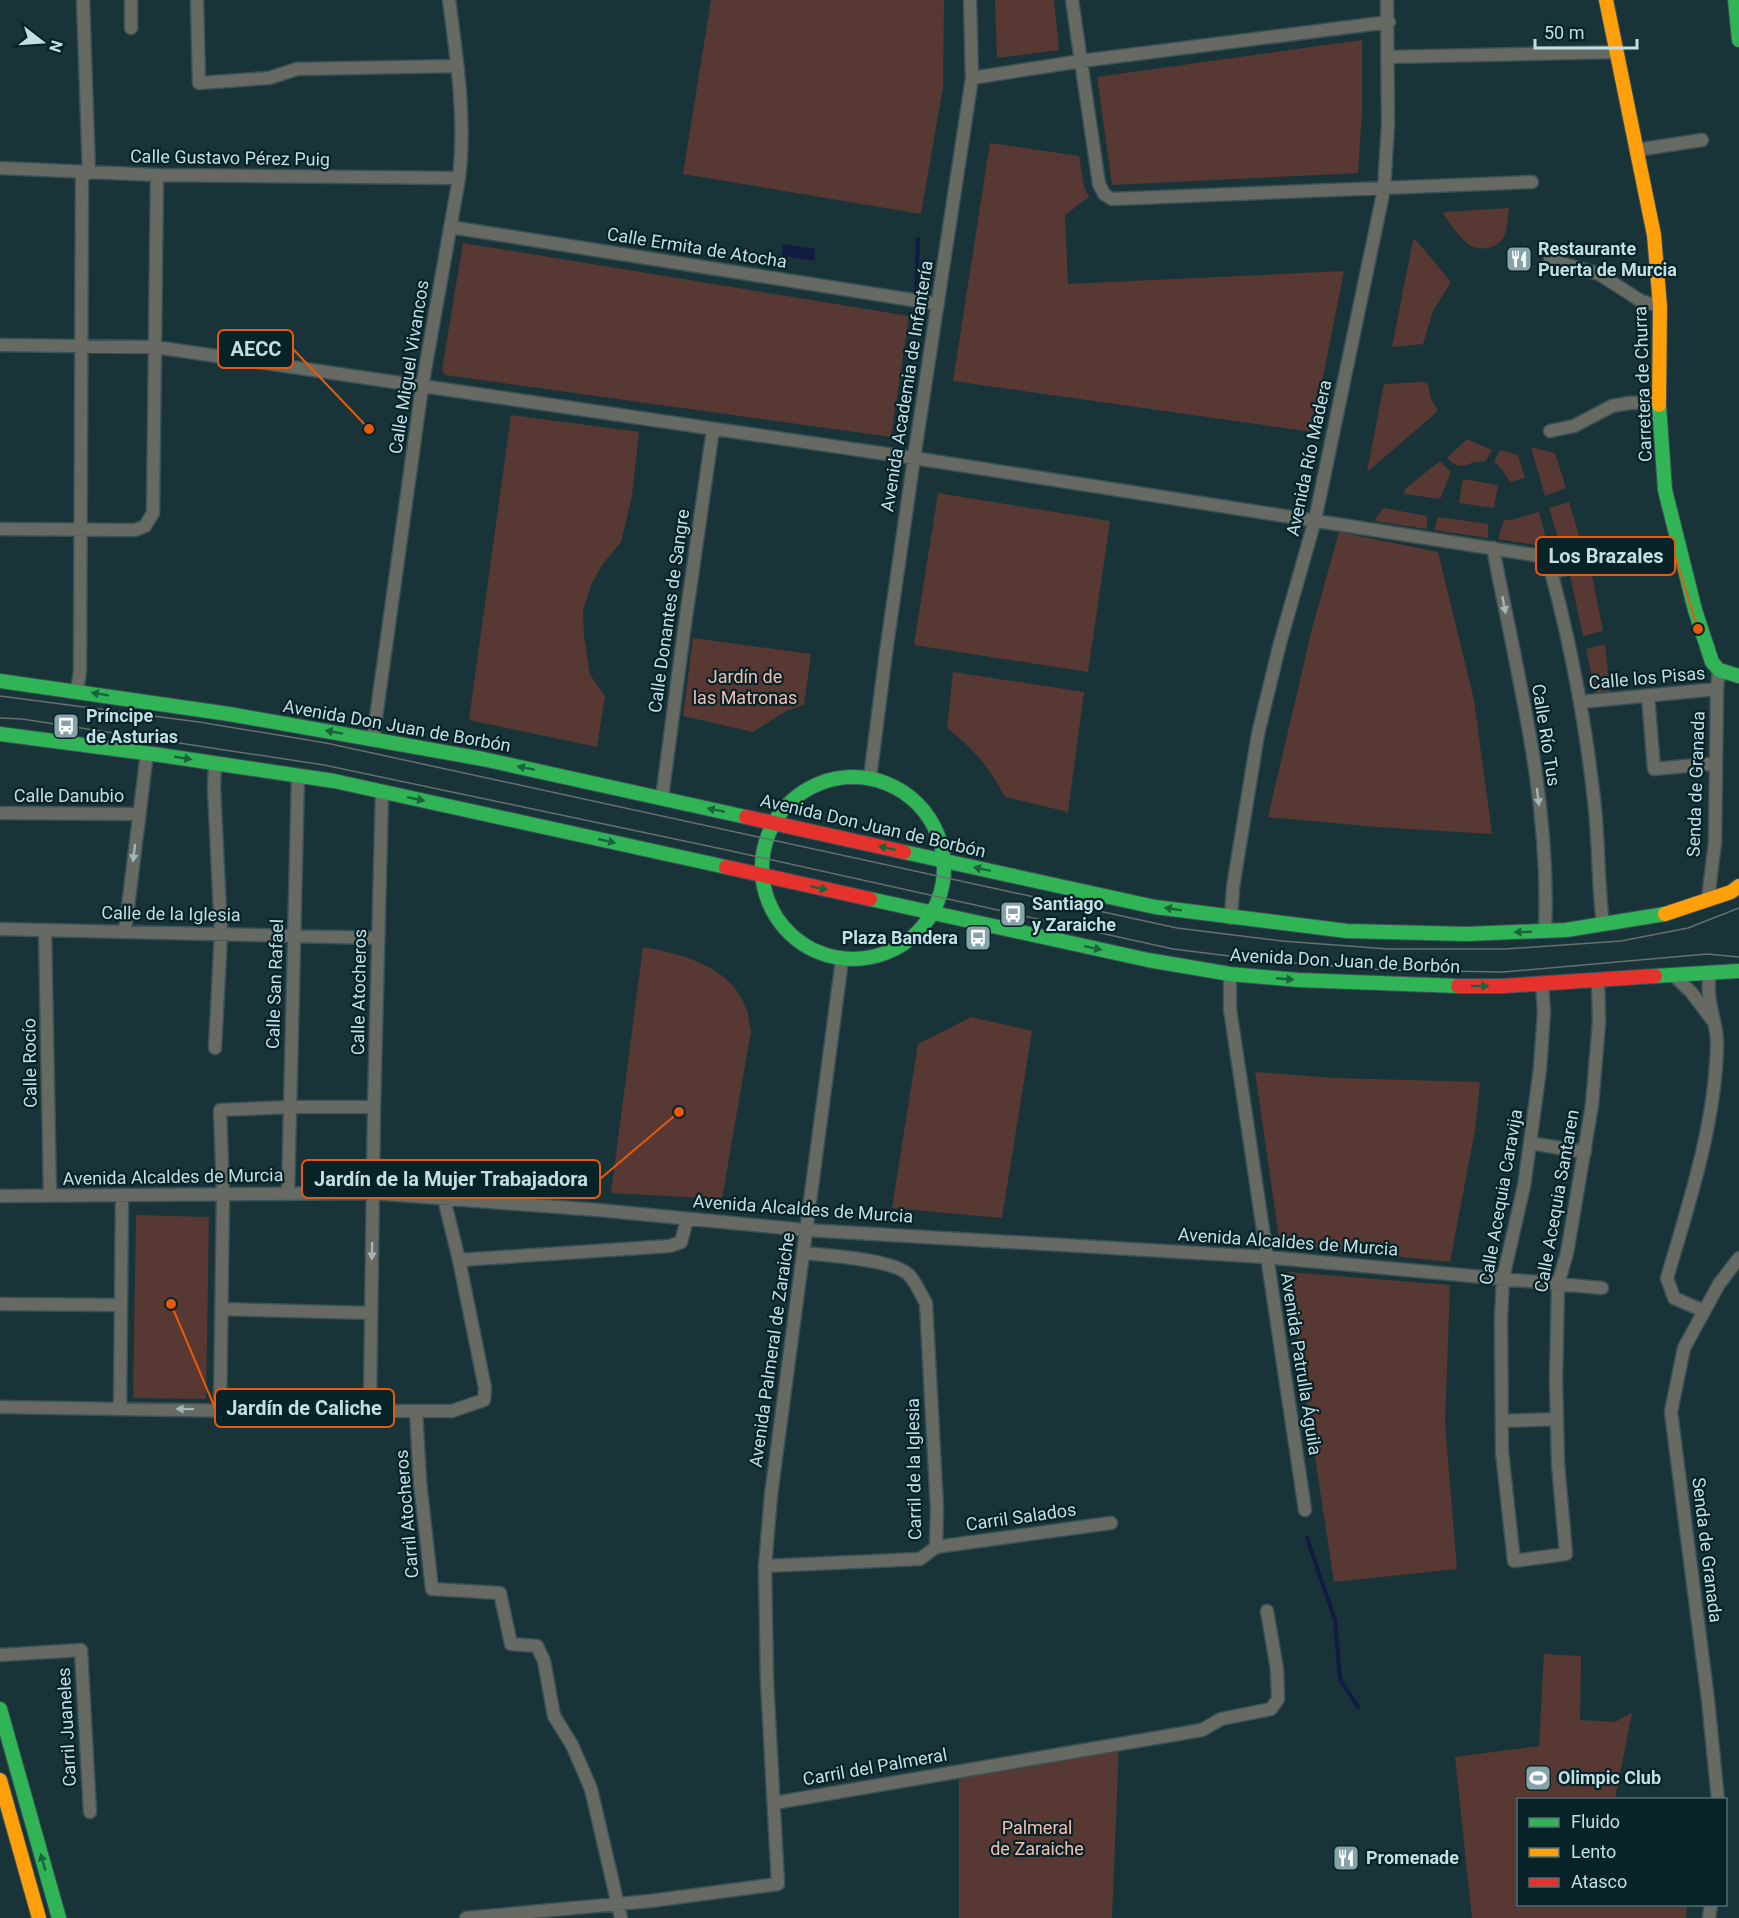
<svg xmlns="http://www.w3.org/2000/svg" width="1739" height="1918" font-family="Roboto,sans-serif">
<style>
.green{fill:#573833}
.water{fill:#121b42}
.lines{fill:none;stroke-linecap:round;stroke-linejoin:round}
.stream{stroke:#121b42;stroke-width:4}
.street-casing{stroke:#3a5156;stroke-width:15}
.fast-casing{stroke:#3a5156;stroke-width:16}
.slow-casing{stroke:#3a5156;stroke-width:16}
.jam-casing{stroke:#3a5156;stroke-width:16}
.street{stroke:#676963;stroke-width:12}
.fast{stroke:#30b455;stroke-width:14}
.slow{stroke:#ff9f0a;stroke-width:14}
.jam{stroke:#e5322d;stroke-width:14}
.tram{stroke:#66706e;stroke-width:1.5}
.oneway{fill:#a2b6b8}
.oneway2{fill:#1a643c}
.labels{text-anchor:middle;stroke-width:4.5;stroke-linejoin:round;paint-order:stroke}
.street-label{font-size:18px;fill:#c1dfe5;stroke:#082327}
.poi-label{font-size:18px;font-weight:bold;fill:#c1dfe5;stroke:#082327;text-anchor:start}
.park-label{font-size:18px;fill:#f5bdb2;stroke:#082327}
.leader{fill:none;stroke:#e8590c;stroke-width:2}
.callout-dot{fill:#e8590c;stroke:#082327;stroke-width:2}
.callout{fill:#082327;stroke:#e8590c;stroke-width:2}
.callout-label{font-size:20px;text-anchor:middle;font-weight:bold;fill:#c1dfe5}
</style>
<rect width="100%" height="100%" fill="#193439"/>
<!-- green -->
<path class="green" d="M 711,0 L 944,0 L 943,87 L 921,214 L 683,174 Z
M 995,0 L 1054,0 L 1059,50 L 997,58 Z
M 1362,40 L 1362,111 L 1358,173 L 1112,185 L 1097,77 Z
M 990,143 L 1079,156 L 1084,187 L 1089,197 L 1065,215 L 1068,284 L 1344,271 L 1312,432 L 953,381 Z
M 1509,208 C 1507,217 1508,229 1504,236 C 1497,250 1478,252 1467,243 C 1458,236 1450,223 1443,214 L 1444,212 Z
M 1413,240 L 1416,240 L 1451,282 L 1433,311 L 1423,344 L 1392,347 Z
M 463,243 L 909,316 L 891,437 L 446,375 L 442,370 Z
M 1424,382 L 1428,384 L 1431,399 L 1438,411 L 1367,472 L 1384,384 Z
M 511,415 L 639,432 L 632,496 L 621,542 L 602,565 L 591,585 L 583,610 L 584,637 L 590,675 L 605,696 L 597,747 L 469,720 Z
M 1467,439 L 1492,450 L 1485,462 C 1465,460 1464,474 1447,458 Z
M 1531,447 L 1555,453 L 1566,488 L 1545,496 Z
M 1500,450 L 1518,455 L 1525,478 L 1510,482 L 1502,469 L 1494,462 Z
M 1440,461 L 1451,472 L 1440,499 L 1404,494 L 1405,489 Z
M 1463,479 L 1498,485 L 1494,508 L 1459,503 Z
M 938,493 L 1110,521 L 1088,672 L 914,645 Z
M 1569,502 L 1585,555 L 1565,560 L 1549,508 Z
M 1383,508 L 1427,516 L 1427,529 L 1374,521 Z
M 1539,512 L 1548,547 L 1498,539 L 1504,520 L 1511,520 Z
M 1438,517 L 1488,524 L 1488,538 L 1434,530 Z
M 1339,532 L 1438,552 L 1474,700 L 1492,834 L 1377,827 L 1268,817 L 1312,629 Z
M 1591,570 L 1603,631 L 1583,636 L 1570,575 Z
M 693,638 L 811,654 L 804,705 L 786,711 L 753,732 L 683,716 Z
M 1605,644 L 1610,692 L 1596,694 L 1586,649 Z
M 953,672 L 1084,692 L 1068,812 L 1005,797 C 989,767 974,749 947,728 Z
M 643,947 C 682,954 731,966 746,1008 C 749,1015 749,1024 751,1031 L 722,1199 L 611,1193 Z
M 971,1017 L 1032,1031 L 1002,1218 L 892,1208 L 918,1044 Z
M 1255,1072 L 1336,1078 L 1480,1082 L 1475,1130 L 1450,1262 L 1280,1244 Z
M 136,1215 L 209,1217 L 206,1399 L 133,1398 Z
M 1287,1272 L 1450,1285 L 1445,1424 L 1457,1569 L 1334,1582 Z
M 1544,1654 L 1581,1656 L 1580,1720 L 1615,1722 L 1632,1713 L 1615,1799 L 1518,1800 L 1518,1904 L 1687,1905 L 1686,1918 L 1472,1918 L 1455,1757 L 1539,1746 Z
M 1119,1744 L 1112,1918 L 959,1918 L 959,1771 Z"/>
<!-- water -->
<path class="water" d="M 783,244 L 815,249 L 814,261 L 782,256 Z"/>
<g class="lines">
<!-- stream -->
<path class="stream" d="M 916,298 L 918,239
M 1307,1538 L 1335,1620 L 1340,1679 L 1358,1707"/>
<defs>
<path id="street" d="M 83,0 L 89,173
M 131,0 L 131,28
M 197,0 L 199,83 L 269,78 L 297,69 L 457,66
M 1072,0 L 1099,184 L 1104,194 L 1112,199 L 1532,182
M 1389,57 L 1616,52
M 972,78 L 1081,61 L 1389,22
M 1636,150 L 1702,140
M 0,168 L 157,175 L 459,178
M 450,227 L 938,304
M 1550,260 L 1599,274 L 1641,301 L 1660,306
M 0,345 L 155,347 L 914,458 L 1547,557 C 1570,639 1586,724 1595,809 C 1599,848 1598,886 1603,924
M 1550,431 L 1574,426 L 1612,406 L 1629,403 L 1659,402
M 0,529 L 135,530 L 145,526 L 153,513 L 157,175
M 1493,548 C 1517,674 1551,802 1545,931
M 1551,572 L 1679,546
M 77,691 L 80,671 L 82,173
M 1648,696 L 1654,769 L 1716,763
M 1580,702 L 1717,689
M 373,739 L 422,387 L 459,178 C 466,119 457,59 449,0
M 215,763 L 214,788 L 221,933 L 215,1048
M 870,778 L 886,652 L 914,458 L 972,78 L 970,0
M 662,798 L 684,631 L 713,429
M 0,813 L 139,814
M 1708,899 L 1715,842 L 1717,689 L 1719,670
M 1231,918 L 1233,887 L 1258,734 L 1280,643 L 1315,520 L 1384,189 L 1388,125 L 1387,0
M 0,929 L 378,938
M 45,930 L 50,1196
M 125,931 L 147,753
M 1230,974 L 1230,1009 L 1305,1510
M 1672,974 L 1691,992 L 1713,1021
M 1542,984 L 1544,1012 L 1540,1069 L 1530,1143 L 1524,1186 L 1503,1278 L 1501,1319 L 1502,1452 L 1514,1561 L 1566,1554 L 1558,1464 L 1556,1380 L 1558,1284 L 1567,1253 L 1592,1105 L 1599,1022 L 1598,980
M 1530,1143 L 1585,1152
M 288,1194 L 298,775
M 0,1196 L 372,1193 L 598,1210 L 806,1230 L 1266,1257 L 1602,1288
M 444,1199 L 459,1260
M 0,1304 L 121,1305
M 221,1309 L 371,1313
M 1704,1311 L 1674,1298 L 1667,1278 C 1689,1203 1715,1125 1717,1046 C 1718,1026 1709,1010 1709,992 C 1708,986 1709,980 1710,974
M 0,1407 L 362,1413 L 366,1411 L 370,1401 L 374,1107 L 382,792
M 120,1408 L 122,1195
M 220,1410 L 223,1194 L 220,1110 L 290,1107 L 374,1107
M 391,1411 L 452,1411 L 484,1400 L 485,1388 L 459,1260 L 670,1246 L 681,1242 L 687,1219
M 416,1411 L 420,1482 L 432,1589 L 500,1593 L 511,1644 L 537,1646 L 544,1661 L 554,1716 L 572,1745 L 591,1789 L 621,1918
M 1502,1421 L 1557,1419
M 936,1547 L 1111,1523
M 765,1566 L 771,1495 L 842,960
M 0,1655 L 81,1650 L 90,1812
M 1718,1800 L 1708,1700 L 1671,1412 L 1684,1348 L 1719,1284 L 1739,1258
M 774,1803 L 1202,1730 L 1221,1719 L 1271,1709 L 1278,1699 L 1277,1669 L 1267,1611
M 466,1918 L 650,1901 L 778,1884 L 767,1681 L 765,1566 L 920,1559 L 936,1547 L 937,1509 L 926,1303 C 921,1295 916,1282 909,1275 C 894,1259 825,1255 803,1253
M 1709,1918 L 1711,1904"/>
<path id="fast" d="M 1735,0 L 1739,40
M 1659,405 L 1665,490 L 1695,610 L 1712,662 L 1719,670 L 1739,676
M 0,681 L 229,714 L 483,759 L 746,817
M 0,734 L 160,755 L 334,781 L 726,867
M762 868a91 91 0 1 1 182 0a91 91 0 1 1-182 0Z
M 904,852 L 1155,907 L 1347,931 L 1466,934 L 1566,930 L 1665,914
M 870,899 L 1148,960 L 1230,974 L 1298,980 L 1458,986
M 1655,976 L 1739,971
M 0,1709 L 59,1918"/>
<path id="slow" d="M 1606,0 L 1654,235 L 1660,306 L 1659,405
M 1665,914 L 1731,892 L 1739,886
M 0,1780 L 39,1918"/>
<path id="jam" d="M 746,817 L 904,852
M 726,867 L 870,899
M 1458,986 L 1503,986 L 1655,976"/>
</defs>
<!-- street casing -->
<use href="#street" class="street-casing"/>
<!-- fast casing -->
<use href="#fast" class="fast-casing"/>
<!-- slow casing -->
<use href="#slow" class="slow-casing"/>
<!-- jam casing -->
<use href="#jam" class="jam-casing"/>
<!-- street -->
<use href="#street" class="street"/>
<!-- fast -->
<use href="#fast" class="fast"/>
<!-- slow -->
<use href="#slow" class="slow"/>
<!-- jam -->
<use href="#jam" class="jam"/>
<!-- tram -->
<path class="tram" d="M 0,696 L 199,722 L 326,743 L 1177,928 L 1282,941 L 1388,949 L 1505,949 L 1621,941 L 1688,928 L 1739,908
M 0,718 L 22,719 L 324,765 L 727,850 L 1173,949 L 1279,962 L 1386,970 L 1503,972 L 1707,954 L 1739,957"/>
</g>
<!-- one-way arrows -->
<defs><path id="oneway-solid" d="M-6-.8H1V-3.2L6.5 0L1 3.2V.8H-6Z" transform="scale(1.5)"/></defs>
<g class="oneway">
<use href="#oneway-solid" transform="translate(1504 605) rotate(79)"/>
<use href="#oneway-solid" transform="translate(1538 797) rotate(83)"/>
<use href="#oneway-solid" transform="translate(134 853) rotate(97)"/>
<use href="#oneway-solid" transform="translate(372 1251) rotate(91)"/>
<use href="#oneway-solid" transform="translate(185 1409) rotate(-179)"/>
</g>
<g class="oneway2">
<use href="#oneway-solid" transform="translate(100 694) rotate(-171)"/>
<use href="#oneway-solid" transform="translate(334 732) rotate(-170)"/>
<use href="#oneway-solid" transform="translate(183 758) rotate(9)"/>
<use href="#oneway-solid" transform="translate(526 768) rotate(-168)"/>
<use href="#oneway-solid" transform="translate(416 799) rotate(12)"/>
<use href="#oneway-solid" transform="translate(716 810) rotate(-168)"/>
<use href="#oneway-solid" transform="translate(607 841) rotate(13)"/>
<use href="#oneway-solid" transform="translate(887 848) rotate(-167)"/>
<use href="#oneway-solid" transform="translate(982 869) rotate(-168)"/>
<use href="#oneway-solid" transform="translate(819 888) rotate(12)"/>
<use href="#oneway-solid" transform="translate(1173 909) rotate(-171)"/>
<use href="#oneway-solid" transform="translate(1523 932) rotate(178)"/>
<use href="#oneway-solid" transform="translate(1093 948) rotate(12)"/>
<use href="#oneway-solid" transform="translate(1285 979) rotate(5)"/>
<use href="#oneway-solid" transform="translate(1480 986)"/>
<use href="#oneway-solid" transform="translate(43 1862) rotate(-106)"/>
</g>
<!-- icons -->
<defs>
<symbol id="restaurant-square" viewBox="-11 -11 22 22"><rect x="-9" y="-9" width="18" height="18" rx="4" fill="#86a3a9" stroke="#082327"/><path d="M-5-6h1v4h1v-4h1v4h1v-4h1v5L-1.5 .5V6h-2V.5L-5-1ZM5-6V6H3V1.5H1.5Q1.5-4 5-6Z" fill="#fff"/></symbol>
<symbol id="bus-square" viewBox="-11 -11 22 22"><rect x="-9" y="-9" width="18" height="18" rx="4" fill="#86a3a9" stroke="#082327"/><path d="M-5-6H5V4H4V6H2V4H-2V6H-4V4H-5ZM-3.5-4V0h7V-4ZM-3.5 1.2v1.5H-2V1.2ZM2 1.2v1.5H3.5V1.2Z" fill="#fff"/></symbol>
<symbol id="stadium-square" viewBox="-11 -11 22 22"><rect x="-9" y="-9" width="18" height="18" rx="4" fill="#86a3a9" stroke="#082327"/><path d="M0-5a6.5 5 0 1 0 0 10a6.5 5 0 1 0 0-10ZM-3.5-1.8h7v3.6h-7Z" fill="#fff"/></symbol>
</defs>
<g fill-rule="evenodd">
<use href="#restaurant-square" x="1504" y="244" width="30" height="30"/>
<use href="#bus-square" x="51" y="711" width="30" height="30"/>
<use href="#bus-square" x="998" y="899" width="30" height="30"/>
<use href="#bus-square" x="963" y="923" width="30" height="30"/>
<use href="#stadium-square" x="1523" y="1763" width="30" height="30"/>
<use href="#restaurant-square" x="1331" y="1843" width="30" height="30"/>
</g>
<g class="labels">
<!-- street labels -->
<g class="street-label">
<text transform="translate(230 158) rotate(1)" y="6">Calle Gustavo Pérez Puig</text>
<text transform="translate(697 248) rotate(9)" y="6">Calle Ermita de Atocha</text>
<text transform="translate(409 367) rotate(-81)" y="6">Calle Miguel Vivancos</text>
<text transform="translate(1643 384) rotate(-92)" y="6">Carretera de Churra</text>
<text transform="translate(907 386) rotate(-81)" y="6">Avenida Academia de Infantería</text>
<text transform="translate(1309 458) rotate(-78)" y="6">Avenida Río Madera</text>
<text transform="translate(669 611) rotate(-82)" y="6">Calle Donantes de Sangre</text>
<text transform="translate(1647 678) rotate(-5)" y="6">Calle los Pisas</text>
<text transform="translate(397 726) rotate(10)" y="6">Avenida Don Juan de Borbón</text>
<text transform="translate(1546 735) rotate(81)" y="6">Calle Río Tus</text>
<text transform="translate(1696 784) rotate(-88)" y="6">Senda de Granada</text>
<text x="69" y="802">Calle Danubio</text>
<text transform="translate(873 826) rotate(13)" y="6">Avenida Don Juan de Borbón</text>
<text transform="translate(171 914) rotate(1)" y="6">Calle de la Iglesia</text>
<text transform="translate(1345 961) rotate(3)" y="6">Avenida Don Juan de Borbón</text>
<text transform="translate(275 984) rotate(-88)" y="6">Calle San Rafael</text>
<text transform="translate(359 992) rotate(-89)" y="6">Calle Atocheros</text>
<text transform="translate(30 1063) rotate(-91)" y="6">Calle Rocío</text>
<text transform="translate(173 1177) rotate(-1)" y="6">Avenida Alcaldes de Murcia</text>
<text transform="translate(1501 1197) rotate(-80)" y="6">Calle Acequia Caravija</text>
<text transform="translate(1557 1201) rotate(-80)" y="6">Calle Acequia Santaren</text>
<text transform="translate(803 1209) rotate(4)" y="6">Avenida Alcaldes de Murcia</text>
<text transform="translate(1288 1242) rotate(4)" y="6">Avenida Alcaldes de Murcia</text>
<text transform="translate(772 1350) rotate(-82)" y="6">Avenida Palmeral de Zaraiche</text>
<text transform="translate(1301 1364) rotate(81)" y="6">Avenida Patrulla Águila</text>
<text transform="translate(914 1469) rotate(-91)" y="6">Carril de la Iglesia</text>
<text transform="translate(407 1514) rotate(-95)" y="6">Carril Atocheros</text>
<text transform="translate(1021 1517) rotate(-8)" y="6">Carril Salados</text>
<text transform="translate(1707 1550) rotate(83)" y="6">Senda de Granada</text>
<text transform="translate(67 1727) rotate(-93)" y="6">Carril Juaneles</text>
<text transform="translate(875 1767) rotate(-10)" y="6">Carril del Palmeral</text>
</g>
<!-- poi labels -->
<g class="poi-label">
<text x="1538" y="255">Restaurante<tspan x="1538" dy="21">Puerta de Murcia</tspan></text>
<text x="86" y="722">Príncipe<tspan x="86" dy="21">de Asturias</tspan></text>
<text x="1032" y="910">Santiago<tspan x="1032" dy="21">y Zaraiche</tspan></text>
<text x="958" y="944" text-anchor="end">Plaza Bandera</text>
<text x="1558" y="1784">Olimpic Club</text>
<text x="1366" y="1864">Promenade</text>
</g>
<!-- park labels -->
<g class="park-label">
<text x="745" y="683">Jardín de<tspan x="745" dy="21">las Matronas</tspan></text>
<text x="1037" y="1834">Palmeral<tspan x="1037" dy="21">de Zaraiche</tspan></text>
</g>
</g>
<!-- callouts -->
<path class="leader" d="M369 429L293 349M1698 629L1675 556M679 1112L600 1179M171 1304L215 1408"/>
<g class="callout-dot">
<circle cx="369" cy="429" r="6"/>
<circle cx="1698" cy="629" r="6"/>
<circle cx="679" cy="1112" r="6"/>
<circle cx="171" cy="1304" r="6"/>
</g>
<g class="callout">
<rect x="218" y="330" width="75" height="38" rx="6"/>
<rect x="1536" y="537" width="139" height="38" rx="6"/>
<rect x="302" y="1160" width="298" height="38" rx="6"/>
<rect x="215" y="1389" width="179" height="38" rx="6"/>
</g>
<g class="callout-label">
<text x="256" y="356">AECC</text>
<text x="1606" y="563">Los Brazales</text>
<text x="451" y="1186">Jardín de la Mujer Trabajadora</text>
<text x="304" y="1415">Jardín de Caliche</text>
</g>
<!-- legend -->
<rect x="1517" y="1798" width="210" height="108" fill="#082327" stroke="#526e73" stroke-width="1.5"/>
<rect x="1529" y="1818" width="30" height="9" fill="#30b455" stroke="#526e73" stroke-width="1.5"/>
<text x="1571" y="1828" font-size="18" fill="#c1dfe5">Fluido</text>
<rect x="1529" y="1848" width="30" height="9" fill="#ff9f0a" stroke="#526e73" stroke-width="1.5"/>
<text x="1571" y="1858" font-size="18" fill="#c1dfe5">Lento</text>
<rect x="1529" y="1878" width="30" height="9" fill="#e5322d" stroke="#526e73" stroke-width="1.5"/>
<text x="1571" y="1888" font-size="18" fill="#c1dfe5">Atasco</text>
<!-- north arrow -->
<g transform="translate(42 42) rotate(107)" stroke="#082327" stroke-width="4.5" paint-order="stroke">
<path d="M0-4.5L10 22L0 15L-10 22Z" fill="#c1dfe5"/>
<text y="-9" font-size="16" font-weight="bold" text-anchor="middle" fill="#c1dfe5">N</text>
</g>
<!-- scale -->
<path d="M1535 39v9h102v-9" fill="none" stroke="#c1dfe5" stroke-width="3"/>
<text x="1544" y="39" font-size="18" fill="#c1dfe5" stroke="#082327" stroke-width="4.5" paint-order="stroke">50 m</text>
</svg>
